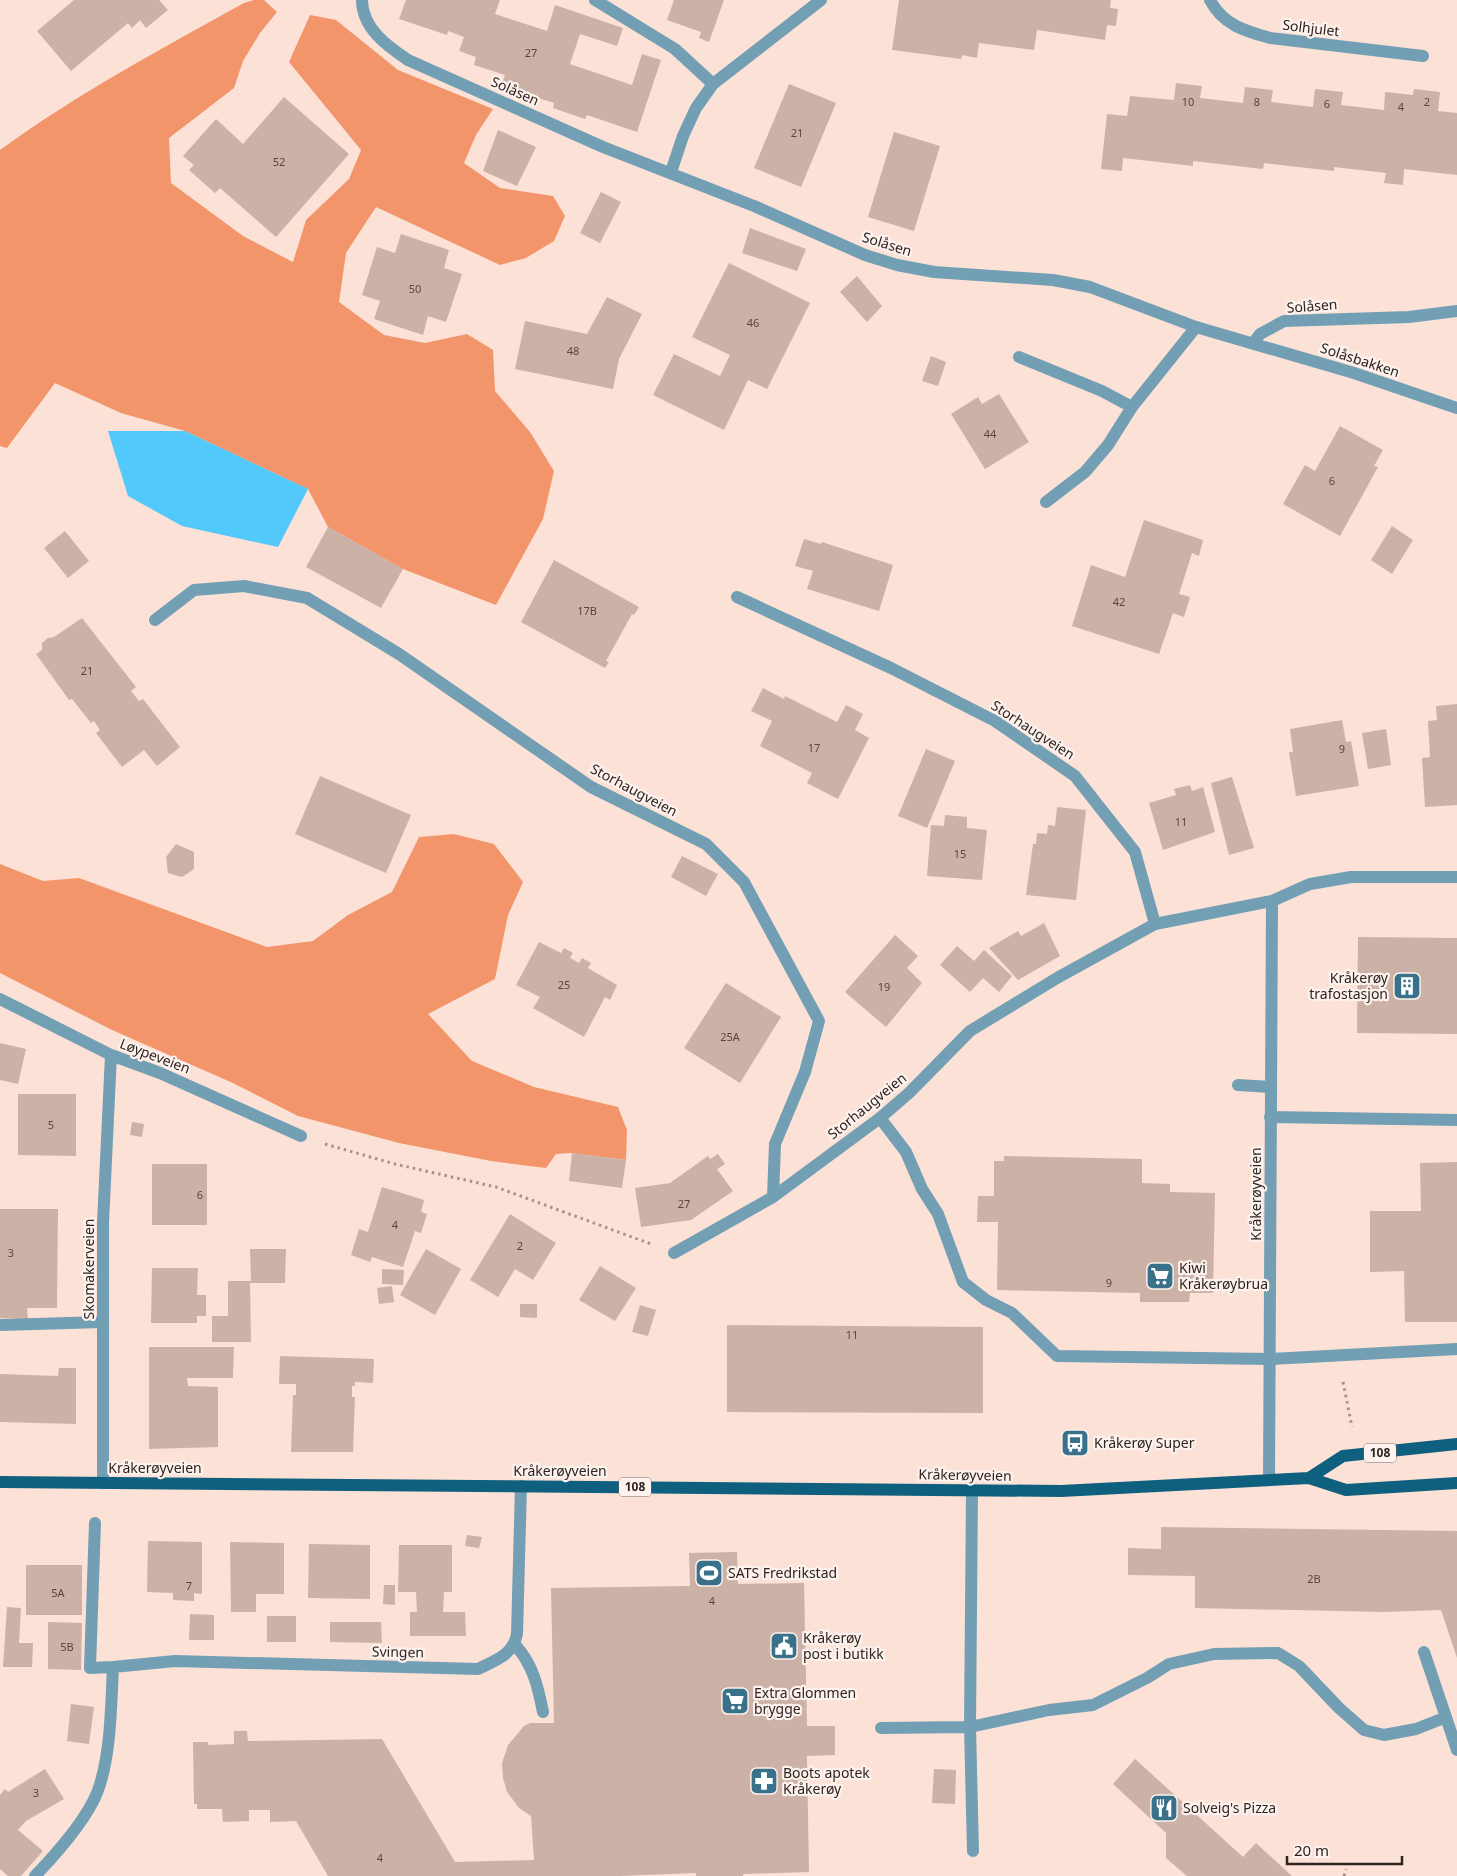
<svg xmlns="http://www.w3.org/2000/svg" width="1457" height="1876" font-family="'Noto Sans',sans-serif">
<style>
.forest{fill:#f3956b}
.water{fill:#53c8fb}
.building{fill:#cbb1a6}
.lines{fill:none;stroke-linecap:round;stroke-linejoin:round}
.path{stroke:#a6928a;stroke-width:3;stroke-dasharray:2.5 4;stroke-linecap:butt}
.service{stroke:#739fb5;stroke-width:12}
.minor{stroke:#739fb5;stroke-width:12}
.primary{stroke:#0f5f7e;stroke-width:12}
.labels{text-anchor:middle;stroke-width:4.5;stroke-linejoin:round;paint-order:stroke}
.number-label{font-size:11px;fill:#554842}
.shield{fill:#fdf2ed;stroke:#6c625e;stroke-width:1}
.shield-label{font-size:12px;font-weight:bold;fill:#2e2520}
.street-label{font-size:14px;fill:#2e2520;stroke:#fdf2ed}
.poi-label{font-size:14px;fill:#2e2520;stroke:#fdf2ed;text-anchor:start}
</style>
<rect width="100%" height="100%" fill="#fce1d6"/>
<!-- forest -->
<path class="forest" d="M 254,0 L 264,0 L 277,12 L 260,33 L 243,61 L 234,88 L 169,138 L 171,183 L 243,236 L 293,262 L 306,220 L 349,179 L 361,150 L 289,62 L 310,15 L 336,20 L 398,70 L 493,109 L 476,135 L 464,163 L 500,188 L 553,196 L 565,216 L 554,241 L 526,258 L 500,265 L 376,207 L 346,253 L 339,302 L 384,335 L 425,343 L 467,334 L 493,350 L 495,391 L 530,432 L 554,471 L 543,519 L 496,605 L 403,569 L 328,527 L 308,489 L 185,431 L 121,413 L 55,383 L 7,448 L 0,446 L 0,150 C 77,94 161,49 244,3 Z
M 454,834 L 494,844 L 523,882 L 508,915 L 495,979 L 428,1014 L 472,1061 L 534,1087 L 618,1107 L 627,1130 L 626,1160 L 572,1153 L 556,1154 L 546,1168 L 491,1161 L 399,1143 L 298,1116 L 233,1083 L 112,1030 L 0,973 L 0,864 L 43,881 L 79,878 L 267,947 L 313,941 L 348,915 L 392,892 L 419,837 Z"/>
<!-- water -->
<path class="water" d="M 108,431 L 185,431 L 308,489 L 278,547 L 182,526 L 128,496 Z"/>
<!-- building -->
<path class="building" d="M 74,0 L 159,0 L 168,10 L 146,28 L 140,20 L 132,28 L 128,23 L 71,71 L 37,31 Z
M 406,0 L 500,0 L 495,14 L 547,31 L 555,5 L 623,28 L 617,46 L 580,34 L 570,64 L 632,85 L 642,54 L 661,60 L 637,132 L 587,115 L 585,119 L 553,108 L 554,103 L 501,86 L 505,75 L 474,65 L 476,57 L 459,51 L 464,37 L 448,31 L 447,35 L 399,19 Z
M 674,0 L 724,0 L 709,42 L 699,38 L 701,32 L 667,20 Z
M 899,0 L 1111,0 L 1110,8 L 1118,9 L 1116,26 L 1107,25 L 1105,40 L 1037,30 L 1034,50 L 979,43 L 977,58 L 962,55 L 961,59 L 892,50 Z
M 1176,83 L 1202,86 L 1200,98 L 1243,103 L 1245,87 L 1273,90 L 1271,102 L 1313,107 L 1315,89 L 1343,92 L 1341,105 L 1384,110 L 1385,92 L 1413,95 L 1414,89 L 1440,92 L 1438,111 L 1457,113 L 1457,175 L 1404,169 L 1403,185 L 1384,183 L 1386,173 L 1334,167 L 1334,171 L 1264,163 L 1263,169 L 1193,161 L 1193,166 L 1123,158 L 1122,171 L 1101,169 L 1107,114 L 1127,116 L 1130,96 L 1174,100 Z
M 789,84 L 836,103 L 801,187 L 754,168 Z
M 284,97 L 349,154 L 276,237 L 220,188 L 215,193 L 189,170 L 194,165 L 183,156 L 216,119 L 243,144 Z
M 498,130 L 536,147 L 517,186 L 483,171 Z
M 894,132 L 940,146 L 914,231 L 868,217 Z
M 601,192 L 621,202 L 600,243 L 580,233 Z
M 750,228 L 806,249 L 797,271 L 742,253 Z
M 401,234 L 449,250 L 444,268 L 462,274 L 446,322 L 428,316 L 423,335 L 374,319 L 380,301 L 362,295 L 377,247 L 395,253 Z
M 729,263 L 810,303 L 767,389 L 748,380 L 724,430 L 653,395 L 674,354 L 720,376 L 730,355 L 692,337 Z
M 857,276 L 882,306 L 867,322 L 840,292 Z
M 607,297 L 642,314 L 619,359 L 613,389 L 515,369 L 525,321 L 587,334 Z
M 931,356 L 946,362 L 938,386 L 922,381 Z
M 999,394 L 1029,442 L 985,469 L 951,414 L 978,397 L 982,404 Z
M 1340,426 L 1383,450 L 1374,466 L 1378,467 L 1340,536 L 1283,504 L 1305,465 L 1315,471 Z
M 1144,520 L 1203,540 L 1199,556 L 1192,553 L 1179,594 L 1190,597 L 1184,617 L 1173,613 L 1159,654 L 1072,626 L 1091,565 L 1125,577 Z
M 1392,526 L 1413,540 L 1392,574 L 1371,560 Z
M 328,527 L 403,569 L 381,608 L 306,567 Z
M 65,531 L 89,561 L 68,578 L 44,548 Z
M 804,539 L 821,544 L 822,542 L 893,565 L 879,611 L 807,589 L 813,571 L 795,566 Z
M 554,560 L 639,607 L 634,615 L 632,614 L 606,661 L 609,662 L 605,668 L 521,622 Z
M 82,618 L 136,687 L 131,691 L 139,701 L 143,699 L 180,747 L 157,766 L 144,750 L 122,767 L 96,733 L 100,730 L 94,721 L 91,723 L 72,699 L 69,700 L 36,654 L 42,650 L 42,643 L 48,638 L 54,637 Z
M 763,688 L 784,699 L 785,696 L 837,722 L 846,705 L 863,714 L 855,730 L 869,738 L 838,799 L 807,783 L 812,773 L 760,746 L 772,721 L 751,711 Z
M 1457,704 L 1457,805 L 1425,807 L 1422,758 L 1430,757 L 1428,721 L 1437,720 L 1436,706 Z
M 1342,720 L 1346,742 L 1351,741 L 1359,786 L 1296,796 L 1289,752 L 1293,752 L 1290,729 Z
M 1386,729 L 1391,765 L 1368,769 L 1362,733 Z
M 926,749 L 955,761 L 927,828 L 898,816 Z
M 320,776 L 411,815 L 386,873 L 295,834 Z
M 1232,777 L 1254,848 L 1229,855 L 1211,783 Z
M 1190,785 L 1192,791 L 1203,787 L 1215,832 L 1163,850 L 1149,803 L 1176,795 L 1174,789 Z
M 1057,807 L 1086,810 L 1076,900 L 1026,895 L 1033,844 L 1036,844 L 1037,833 L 1047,834 L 1048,825 L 1055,826 Z
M 945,815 L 967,817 L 967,828 L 987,830 L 982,880 L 927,876 L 931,825 L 944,826 Z
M 176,844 L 194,852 L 194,869 L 182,877 L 168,873 L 166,857 Z
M 682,856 L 718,874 L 706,896 L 671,877 Z
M 1044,923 L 1060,956 L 1018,980 L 989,948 L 1018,931 L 1021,936 Z
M 895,935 L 918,956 L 907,968 L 922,983 L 886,1027 L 845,992 Z
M 1358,937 L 1457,938 L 1457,1034 L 1357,1033 Z
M 539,942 L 561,953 L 564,948 L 573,953 L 570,958 L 579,963 L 582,958 L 591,963 L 588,968 L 617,985 L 610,1000 L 605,997 L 584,1037 L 533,1008 L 540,997 L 516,985 Z
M 957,946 L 974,961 L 984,950 L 1012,976 L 999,992 L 983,978 L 970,992 L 940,965 Z
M 726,983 L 781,1017 L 740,1083 L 684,1048 Z
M 0,1043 L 26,1049 L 18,1084 L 0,1080 Z
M 18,1094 L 76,1094 L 76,1156 L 18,1155 Z
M 132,1122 L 144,1124 L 142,1137 L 130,1135 Z
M 572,1153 L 626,1160 L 622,1188 L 569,1181 Z
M 718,1154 L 725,1164 L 717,1169 L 733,1191 L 691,1220 L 641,1227 L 635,1188 L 670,1183 L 708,1156 L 710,1159 Z
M 1004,1156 L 1142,1159 L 1142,1183 L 1170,1184 L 1170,1192 L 1215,1193 L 1213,1293 L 1190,1293 L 1189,1302 L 1140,1302 L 1140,1293 L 997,1290 L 998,1222 L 977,1222 L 978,1196 L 994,1196 L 994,1161 L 1004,1161 Z
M 1457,1162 L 1457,1322 L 1405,1322 L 1404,1271 L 1370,1272 L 1370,1211 L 1421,1211 L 1420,1163 Z
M 152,1164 L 207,1164 L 207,1225 L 152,1225 Z
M 382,1187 L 424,1200 L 421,1212 L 427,1214 L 421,1233 L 415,1231 L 403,1267 L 372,1257 L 370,1262 L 351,1255 L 359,1229 L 368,1232 Z
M 0,1209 L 58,1209 L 57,1308 L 27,1308 L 28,1319 L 0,1318 Z
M 510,1214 L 556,1243 L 533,1280 L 515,1269 L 498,1297 L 470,1280 Z
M 250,1249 L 286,1249 L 285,1283 L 250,1283 L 251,1342 L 212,1342 L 212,1316 L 228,1316 L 228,1281 L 251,1281 Z
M 426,1249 L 461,1269 L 435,1315 L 400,1295 Z
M 600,1266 L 636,1288 L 615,1321 L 579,1300 Z
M 152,1268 L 198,1268 L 197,1295 L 206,1295 L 206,1316 L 197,1316 L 197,1323 L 151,1323 Z
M 382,1269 L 404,1270 L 403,1285 L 382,1284 Z
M 392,1286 L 394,1302 L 379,1304 L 377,1288 Z
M 520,1304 L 537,1304 L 537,1318 L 520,1317 Z
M 640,1305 L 656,1310 L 648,1336 L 632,1332 Z
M 727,1325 L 983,1327 L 983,1413 L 727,1412 Z
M 149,1347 L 234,1347 L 233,1378 L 187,1378 L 188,1386 L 218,1387 L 218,1447 L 149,1449 Z
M 280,1356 L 374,1359 L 373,1383 L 355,1382 L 355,1386 L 352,1386 L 352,1397 L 355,1397 L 353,1452 L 291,1452 L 293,1395 L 296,1395 L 296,1384 L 279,1384 Z
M 59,1368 L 76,1368 L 76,1424 L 0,1422 L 0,1374 L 58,1376 Z
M 1161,1527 L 1457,1531 L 1457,1658 L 1441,1610 L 1384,1612 L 1195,1608 L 1195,1576 L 1128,1575 L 1128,1548 L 1161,1549 Z
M 467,1535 L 482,1537 L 479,1548 L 465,1546 Z
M 148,1541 L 202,1542 L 202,1594 L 194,1593 L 194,1601 L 173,1600 L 173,1593 L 147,1592 Z
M 230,1542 L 284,1543 L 284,1594 L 256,1594 L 256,1612 L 231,1612 Z
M 309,1544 L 370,1545 L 370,1599 L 308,1598 Z
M 399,1545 L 452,1545 L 452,1592 L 444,1592 L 443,1612 L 465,1612 L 466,1636 L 410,1636 L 410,1612 L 417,1612 L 416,1592 L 398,1592 Z
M 737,1552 L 738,1584 L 804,1583 L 807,1726 L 835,1726 L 835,1755 L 807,1756 L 809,1872 L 743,1874 L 743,1876 L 696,1876 L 696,1873 L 619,1876 L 328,1876 L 296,1821 L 270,1822 L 270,1810 L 249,1810 L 249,1821 L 223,1822 L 222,1809 L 197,1809 L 197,1804 L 194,1804 L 193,1742 L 208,1742 L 208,1745 L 234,1744 L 234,1731 L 247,1731 L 248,1741 L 382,1739 L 455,1862 L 534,1860 L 531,1816 L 519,1808 L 507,1792 L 503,1778 L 502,1763 L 508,1745 L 524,1726 L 530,1723 L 554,1723 L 551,1588 L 690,1586 L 689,1553 Z
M 26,1565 L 82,1565 L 82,1615 L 26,1615 Z
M 384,1585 L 395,1585 L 395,1605 L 383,1604 Z
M 7,1607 L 21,1608 L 19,1643 L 33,1643 L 32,1667 L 3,1667 Z
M 190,1614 L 214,1615 L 214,1640 L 189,1640 Z
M 267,1616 L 296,1616 L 296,1642 L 267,1642 Z
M 48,1622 L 82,1623 L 81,1670 L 48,1669 Z
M 330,1622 L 381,1622 L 382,1643 L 330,1642 Z
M 71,1704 L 94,1707 L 89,1744 L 67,1741 Z
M 1135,1759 L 1243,1857 L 1256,1843 L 1292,1876 L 1187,1876 L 1166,1858 L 1166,1833 L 1113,1784 Z
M 45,1769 L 64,1799 L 26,1821 L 18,1830 L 43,1851 L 21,1876 L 8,1876 L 0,1869 L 0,1795 L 5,1789 L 8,1792 Z
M 934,1769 L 956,1770 L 955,1804 L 932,1803 Z"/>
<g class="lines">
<!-- path -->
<path class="path" d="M 325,1144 L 395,1164 L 496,1187 L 651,1244
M 1343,1382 L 1352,1427
M 1344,1876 L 1346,1869"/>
<!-- service -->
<path class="service" d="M 1019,357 L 1102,391 L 1132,407
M 1046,502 L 1085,472 L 1108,445 L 1132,407 L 1196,327
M 1238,1085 L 1271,1087
M 1270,1117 L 1457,1120
M 880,1118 L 906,1152 L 922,1189 L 938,1214 L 963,1282 L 986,1300 L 1012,1313 L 1057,1356 L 1271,1359 L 1457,1349
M 972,1490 L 970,1727 L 973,1851
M 515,1645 C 533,1664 538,1687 543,1712
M 1424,1652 L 1457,1750
M 881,1728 L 970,1727 L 1049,1710 L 1093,1705 L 1147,1678 L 1169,1664 L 1214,1654 L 1278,1653 L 1299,1666 L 1339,1708 L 1364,1730 L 1384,1735 L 1416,1729 L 1444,1718"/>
<!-- minor -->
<path class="minor" d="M 362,0 C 362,28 387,46 408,60 L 603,147 L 754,206 L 865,255 L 897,265 L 934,272 L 1053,280 L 1090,287 L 1196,327 L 1354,373 L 1457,408
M 595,0 L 675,49 L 713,84
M 1210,0 C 1223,25 1245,31 1270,38 L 1423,56
M 671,172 L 683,136 L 696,108 L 713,84 L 821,0
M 1254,342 L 1260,334 L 1284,321 L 1409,317 L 1457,311
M 737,597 L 891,668 L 995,721 L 1075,776 L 1135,852 L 1155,924
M 155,620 L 194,590 L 244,586 L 307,598 L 399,654 L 591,787 L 706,844 L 744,882 L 819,1021 L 805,1072 L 775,1144 L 773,1197
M 0,999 L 111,1055 L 160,1073 L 301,1136
M 674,1253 L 773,1197 L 880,1118 L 909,1093 L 970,1031 L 1057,978 L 1155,924 L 1272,901 L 1310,884 L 1351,877 L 1457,877
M 0,1325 L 103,1322
M 1269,1480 L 1272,901
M 103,1483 L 103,1223 L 111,1055
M 113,1667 L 175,1661 L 478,1669 C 496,1660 513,1655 517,1634 L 521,1486
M 35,1876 C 57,1853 85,1822 97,1793 C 111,1757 111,1706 113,1667 L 90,1668 L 95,1523"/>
<!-- primary -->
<path class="primary" d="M 1309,1478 L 1343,1456 L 1457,1444
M 0,1482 L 1061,1491 L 1309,1478 L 1346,1490 L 1457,1483"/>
</g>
<!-- icons -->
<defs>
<symbol id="building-square" viewBox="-11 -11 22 22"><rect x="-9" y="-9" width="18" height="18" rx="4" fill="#39718b" stroke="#fdf2ed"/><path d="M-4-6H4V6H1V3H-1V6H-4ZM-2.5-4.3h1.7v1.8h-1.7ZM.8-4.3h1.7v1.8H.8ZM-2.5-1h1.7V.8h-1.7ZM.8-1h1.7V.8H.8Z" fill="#fff"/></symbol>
<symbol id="supermarket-square" viewBox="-11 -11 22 22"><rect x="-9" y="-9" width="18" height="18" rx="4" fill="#39718b" stroke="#fdf2ed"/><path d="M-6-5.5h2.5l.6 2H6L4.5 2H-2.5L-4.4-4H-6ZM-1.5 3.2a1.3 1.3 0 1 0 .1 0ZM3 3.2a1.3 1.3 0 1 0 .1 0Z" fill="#fff"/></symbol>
<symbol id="bus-square" viewBox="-11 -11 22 22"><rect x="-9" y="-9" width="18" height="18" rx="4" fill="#39718b" stroke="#fdf2ed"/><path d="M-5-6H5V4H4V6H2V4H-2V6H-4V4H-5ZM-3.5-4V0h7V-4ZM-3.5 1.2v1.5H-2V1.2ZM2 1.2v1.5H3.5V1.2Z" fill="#fff"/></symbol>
<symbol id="stadium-square" viewBox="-11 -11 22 22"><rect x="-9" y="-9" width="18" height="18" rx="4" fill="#39718b" stroke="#fdf2ed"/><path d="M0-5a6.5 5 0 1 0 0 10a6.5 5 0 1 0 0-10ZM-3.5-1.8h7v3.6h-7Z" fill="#fff"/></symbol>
<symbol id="civic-square" viewBox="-11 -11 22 22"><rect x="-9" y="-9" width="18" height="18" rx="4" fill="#39718b" stroke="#fdf2ed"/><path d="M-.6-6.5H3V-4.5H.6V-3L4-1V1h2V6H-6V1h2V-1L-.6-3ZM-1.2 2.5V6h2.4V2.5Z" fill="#fff"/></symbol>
<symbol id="pharmacy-square" viewBox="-11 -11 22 22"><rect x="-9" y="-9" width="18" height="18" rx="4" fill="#39718b" stroke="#fdf2ed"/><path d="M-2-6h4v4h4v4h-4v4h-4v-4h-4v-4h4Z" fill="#fff"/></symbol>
<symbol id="restaurant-square" viewBox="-11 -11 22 22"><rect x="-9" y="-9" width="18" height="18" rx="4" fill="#39718b" stroke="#fdf2ed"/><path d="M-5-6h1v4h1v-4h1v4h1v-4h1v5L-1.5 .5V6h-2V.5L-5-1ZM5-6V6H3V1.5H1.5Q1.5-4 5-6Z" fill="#fff"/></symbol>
</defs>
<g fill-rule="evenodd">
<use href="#building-square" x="1391" y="970" width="32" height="32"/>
<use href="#supermarket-square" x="1144" y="1260" width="32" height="32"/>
<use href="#bus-square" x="1059" y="1427" width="32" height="32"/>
<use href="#stadium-square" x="693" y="1557" width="32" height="32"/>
<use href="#civic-square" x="768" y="1630" width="32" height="32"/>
<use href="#supermarket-square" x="719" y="1685" width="32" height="32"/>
<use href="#pharmacy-square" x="748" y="1765" width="32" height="32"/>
<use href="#restaurant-square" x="1148" y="1792" width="32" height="32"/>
</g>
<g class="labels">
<!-- number labels -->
<g class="number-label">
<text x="531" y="57">27</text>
<text x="1188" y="106">10</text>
<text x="1257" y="106">8</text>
<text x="1427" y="106">2</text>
<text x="1327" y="108">6</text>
<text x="1401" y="111">4</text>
<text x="797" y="137">21</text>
<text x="279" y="166">52</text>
<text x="415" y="293">50</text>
<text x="753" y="327">46</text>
<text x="573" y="355">48</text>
<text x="990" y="438">44</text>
<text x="1332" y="485">6</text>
<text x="1119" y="606">42</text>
<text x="587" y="615">17B</text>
<text x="87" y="675">21</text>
<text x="814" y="752">17</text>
<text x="1342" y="753">9</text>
<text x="1181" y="826">11</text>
<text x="960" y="858">15</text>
<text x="564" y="989">25</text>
<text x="884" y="991">19</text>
<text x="730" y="1041">25A</text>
<text x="51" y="1129">5</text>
<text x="200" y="1199">6</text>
<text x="684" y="1208">27</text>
<text x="395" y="1229">4</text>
<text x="520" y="1250">2</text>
<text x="11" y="1257">3</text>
<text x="1109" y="1287">9</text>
<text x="852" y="1339">11</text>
<text x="1314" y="1583">2B</text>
<text x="189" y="1590">7</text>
<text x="58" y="1597">5A</text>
<text x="712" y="1605">4</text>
<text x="67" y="1651">5B</text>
<text x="36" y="1797">3</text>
<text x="380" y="1862">4</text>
</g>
<!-- shield labels -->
<g class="shield">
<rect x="1364" y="1443.5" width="32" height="19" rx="4"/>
<rect x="619" y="1477.5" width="32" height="19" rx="4"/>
</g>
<g class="shield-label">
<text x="1380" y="1457">108</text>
<text x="635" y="1491">108</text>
</g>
<!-- street labels -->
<g class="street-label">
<text transform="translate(1311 28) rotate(7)" y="5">Solhjulet</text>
<text transform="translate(515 91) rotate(24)" y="5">Solåsen</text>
<text transform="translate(887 244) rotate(17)" y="5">Solåsen</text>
<text transform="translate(1312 306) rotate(-4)" y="5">Solåsen</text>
<text transform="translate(1360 360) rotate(18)" y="5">Solåsbakken</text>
<text transform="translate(1033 730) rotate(33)" y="5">Storhaugveien</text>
<text transform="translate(634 790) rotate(28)" y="5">Storhaugveien</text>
<text transform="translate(155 1056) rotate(21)" y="5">Løypeveien</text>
<text transform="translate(867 1106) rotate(-39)" y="5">Storhaugveien</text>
<text transform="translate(1256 1194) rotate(-90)" y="5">Kråkerøyveien</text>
<text transform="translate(89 1269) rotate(-90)" y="5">Skomakerveien</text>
<text x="155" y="1473">Kråkerøyveien</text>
<text x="560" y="1476">Kråkerøyveien</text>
<text transform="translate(965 1475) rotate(1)" y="5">Kråkerøyveien</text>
<text transform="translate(398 1652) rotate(1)" y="5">Svingen</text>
</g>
<!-- poi labels -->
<g class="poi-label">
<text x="1388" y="983" text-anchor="end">Kråkerøy<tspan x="1388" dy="16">trafostasjon</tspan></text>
<text x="1179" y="1273">Kiwi<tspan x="1179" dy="16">Kråkerøybrua</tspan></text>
<text x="1094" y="1448">Kråkerøy Super</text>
<text x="728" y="1578">SATS Fredrikstad</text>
<text x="803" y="1643">Kråkerøy<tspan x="803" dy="16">post i butikk</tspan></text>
<text x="754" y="1698">Extra Glommen<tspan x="754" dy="16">brygge</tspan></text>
<text x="783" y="1778">Boots apotek<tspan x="783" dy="16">Kråkerøy</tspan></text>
<text x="1183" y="1813">Solveig's Pizza</text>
</g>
</g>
<!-- scale -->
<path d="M1287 1856v8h115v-8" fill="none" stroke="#2e2520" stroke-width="2.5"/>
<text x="1294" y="1856" font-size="15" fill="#2e2520" stroke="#fdf2ed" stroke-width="4" paint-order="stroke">20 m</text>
</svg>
